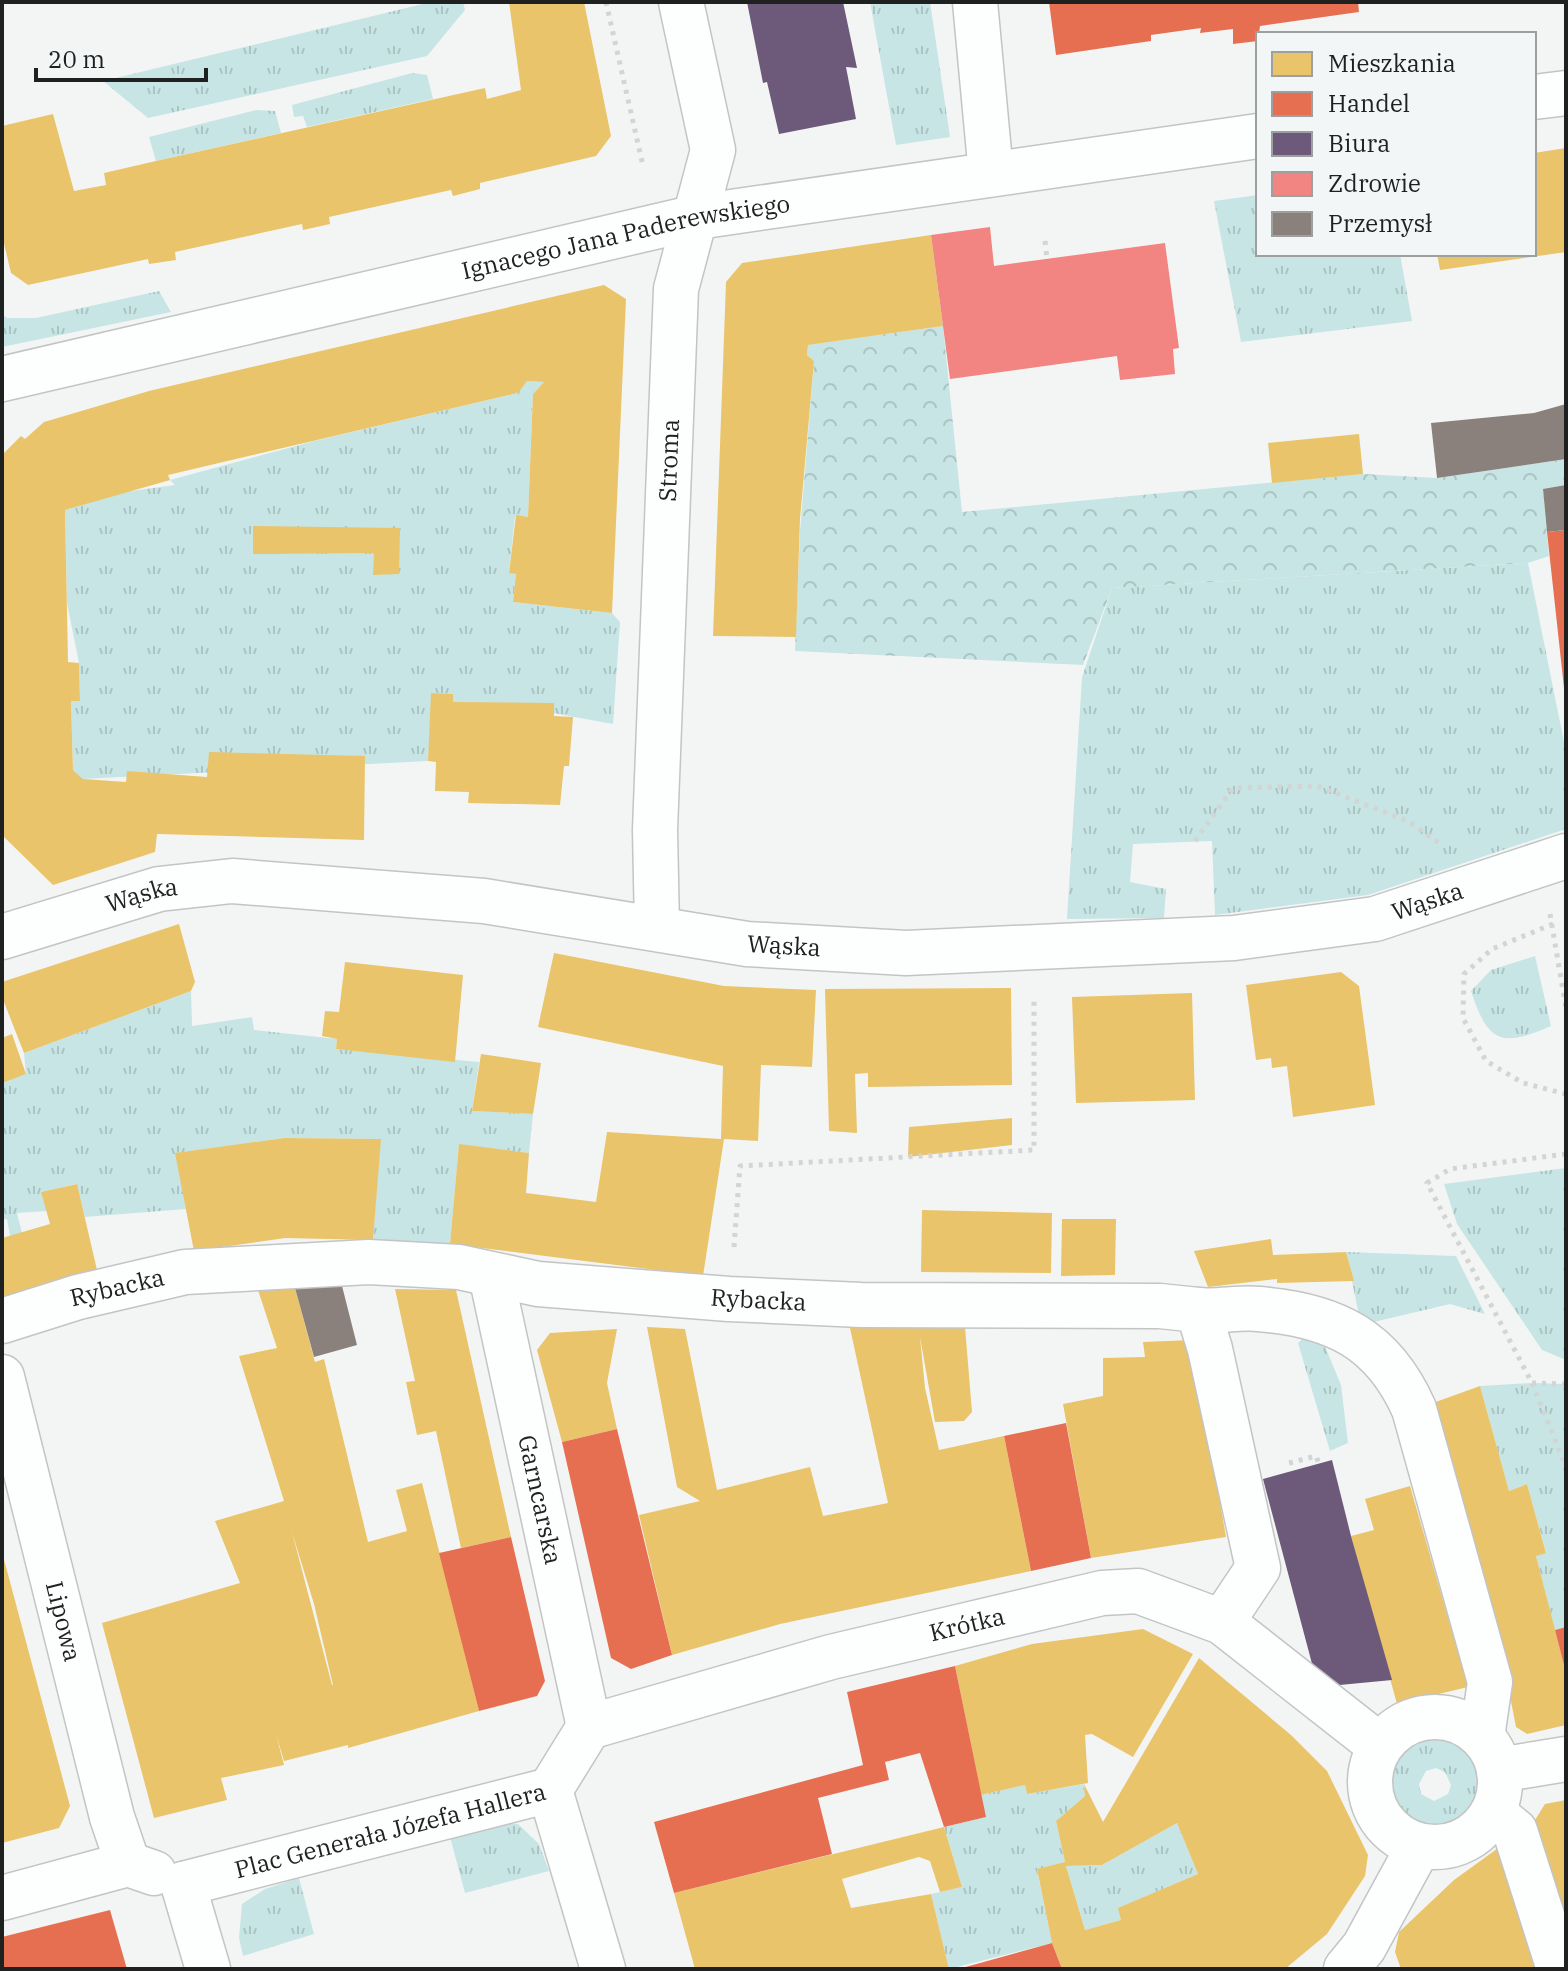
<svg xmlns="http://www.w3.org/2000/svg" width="1568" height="1971" font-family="'IBM Plex Serif',serif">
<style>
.grass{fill:url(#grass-tufts);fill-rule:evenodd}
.forest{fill:url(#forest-crowns)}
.homes{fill:#e9c46a;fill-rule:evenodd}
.shops{fill:#e76f51}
.offices{fill:#6d597a}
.health{fill:#f28482}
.industry{fill:#8a817c}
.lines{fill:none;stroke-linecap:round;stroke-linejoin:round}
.minor-casing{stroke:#c3c4c4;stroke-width:47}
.path{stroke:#d3d4d4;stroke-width:5;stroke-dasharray:4 6;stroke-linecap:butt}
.minor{stroke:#fdfefe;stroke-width:44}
.labels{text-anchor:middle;stroke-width:8;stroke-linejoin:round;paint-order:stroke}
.street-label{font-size:24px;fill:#1f2020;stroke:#f2f6f6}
</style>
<defs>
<pattern id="grass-tufts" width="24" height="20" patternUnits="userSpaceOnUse" patternTransform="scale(2)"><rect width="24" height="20" fill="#c7e5e4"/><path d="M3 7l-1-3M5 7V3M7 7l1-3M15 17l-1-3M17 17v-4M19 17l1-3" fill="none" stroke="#aac4c3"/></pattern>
<pattern id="forest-crowns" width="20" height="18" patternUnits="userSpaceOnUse" patternTransform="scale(2)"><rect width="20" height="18" fill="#c7e5e4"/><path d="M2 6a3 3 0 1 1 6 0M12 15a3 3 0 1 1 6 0" fill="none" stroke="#aac4c3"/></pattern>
</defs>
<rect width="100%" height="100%" fill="#f3f5f5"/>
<!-- grass -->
<path class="grass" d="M 431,2 L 463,2 L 465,10 L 427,56 L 148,118 L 103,81 Z
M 870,2 L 930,2 L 950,137 L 896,145 Z
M 412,73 L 427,75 L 433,99 L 307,127 L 303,116 L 294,117 L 292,105 Z
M 256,110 L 275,111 L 281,133 L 156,161 L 149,137 Z
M 1258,195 L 1258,254 L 1400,254 L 1412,321 L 1241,342 L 1214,201 Z
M 159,291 L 171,312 L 2,347 L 2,314 L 7,318 L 36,318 Z
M 527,381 L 544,382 L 533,394 L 528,517 L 515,516 L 509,572 L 516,574 L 513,602 L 612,613 L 620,622 L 613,724 L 502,704 L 453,702 L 453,694 L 432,693 L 428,761 L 83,779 L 73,770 L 71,701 L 80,700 L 79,663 L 67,603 L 65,510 L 124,492 L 175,485 L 170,480 L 314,441 L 513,394 L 519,392 Z
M 1528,563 L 1566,752 L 1566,829 L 1368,895 L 1215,915 L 1212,841 L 1133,844 L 1130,882 L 1166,889 L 1164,918 L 1067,919 L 1082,677 L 1112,588 Z
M 1535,956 L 1551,1026 C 1501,1048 1488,1043 1471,991 L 1491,970 Z
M 191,991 L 192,1026 L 252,1017 L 254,1030 L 337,1039 L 336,1049 L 479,1062 L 472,1111 L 533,1114 L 529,1153 L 459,1145 L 450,1244 L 373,1240 L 380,1139 L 284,1138 L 176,1153 L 186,1209 L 85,1217 L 76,1184 L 41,1192 L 47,1211 L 17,1213 L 22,1233 L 10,1236 L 7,1219 L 2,1220 L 2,1082 L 26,1074 L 24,1053 Z
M 1566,1168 L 1566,1360 L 1542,1350 L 1457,1224 L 1444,1184 Z
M 1346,1252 L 1456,1256 L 1485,1314 L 1450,1304 L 1361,1325 Z
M 1307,1335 L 1324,1344 L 1341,1385 L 1348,1443 L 1330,1451 L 1298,1343 Z
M 1532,1383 L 1566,1384 L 1566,1627 L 1555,1630 L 1536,1556 L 1546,1552 L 1527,1484 L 1509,1491 L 1480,1386 Z
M 1429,1717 C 1441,1718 1454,1717 1464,1724 C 1475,1731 1498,1762 1499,1774 C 1504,1807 1474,1847 1440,1847 C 1354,1849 1346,1736 1429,1717 ZM 1436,1768 L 1445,1772 L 1451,1785 L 1448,1794 L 1434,1801 L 1421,1794 L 1419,1784 L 1426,1771 Z
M 1084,1784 L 1085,1796 L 1056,1821 L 1065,1862 L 1037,1870 L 1052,1943 L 949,1969 L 931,1894 L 962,1887 L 944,1827 L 985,1817 L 981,1795 L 1025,1785 L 1027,1794 Z
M 492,1823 L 518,1824 L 539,1844 L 549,1871 L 465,1893 L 450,1837 Z
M 1177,1823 L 1198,1874 L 1119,1908 L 1121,1920 L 1085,1930 L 1066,1866 L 1102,1865 Z
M 299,1878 L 314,1934 L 243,1956 L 239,1938 L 242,1904 L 265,1889 Z"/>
<!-- forest -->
<path class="forest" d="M 943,326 L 962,512 L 1363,474 L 1437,478 L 1566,459 L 1566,485 L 1543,490 L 1549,556 L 1528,563 L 1112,588 L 1083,665 L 795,651 L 800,531 L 814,361 L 807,355 L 808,345 Z"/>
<!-- homes -->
<path class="homes" d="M 509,2 L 584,2 L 611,136 L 596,156 L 480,183 L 480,189 L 453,196 L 451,190 L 329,217 L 330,224 L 303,230 L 302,224 L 175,252 L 176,260 L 149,264 L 148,259 L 28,285 L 11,273 L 2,235 L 2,126 L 53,114 L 74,191 L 106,185 L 104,173 L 156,161 L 485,88 L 487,99 L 521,90 Z
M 1566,148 L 1566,252 L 1440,270 L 1437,254 L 1534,254 L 1534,153 Z
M 931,235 L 943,326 L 808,345 L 807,355 L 814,361 L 800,519 L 796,637 L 713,636 L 726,282 L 742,263 Z
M 604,285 L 626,299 L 612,613 L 513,602 L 516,574 L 509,573 L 516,515 L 528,517 L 533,394 L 544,382 L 527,381 L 519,392 L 513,394 L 168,475 L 170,480 L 65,510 L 68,662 L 79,663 L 80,701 L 71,701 L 73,770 L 83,779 L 126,782 L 127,771 L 207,777 L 209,752 L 365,756 L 364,840 L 157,834 L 155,852 L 53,885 L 2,835 L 2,455 L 21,436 L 25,439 L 44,422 L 149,391 Z
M 1359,434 L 1363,474 L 1272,483 L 1268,443 Z
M 253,526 L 400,528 L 399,574 L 373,575 L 374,553 L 253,554 Z
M 431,693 L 453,694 L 453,702 L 554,703 L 554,716 L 573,717 L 569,766 L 564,766 L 560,805 L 468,803 L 469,792 L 435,791 L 436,762 L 428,761 Z
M 179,924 L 195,982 L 191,991 L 24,1053 L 2,997 L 2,982 Z
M 554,953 L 724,986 L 816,990 L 812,1067 L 761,1065 L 758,1141 L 724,1139 L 703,1276 L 450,1244 L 459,1144 L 529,1153 L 526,1193 L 596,1202 L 607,1132 L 721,1139 L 723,1066 L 538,1027 Z
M 345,962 L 463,975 L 455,1062 L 336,1049 L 337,1039 L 322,1036 L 325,1011 L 339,1012 Z
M 1341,972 L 1359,986 L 1375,1105 L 1293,1117 L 1287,1066 L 1272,1068 L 1271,1058 L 1256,1060 L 1246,985 Z
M 1011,988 L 1012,1085 L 868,1087 L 868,1073 L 855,1074 L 857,1133 L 829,1131 L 825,989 Z
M 1192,993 L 1195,1100 L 1076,1103 L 1072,997 Z
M 12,1034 L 26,1074 L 2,1083 L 2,1038 Z
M 481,1054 L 541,1063 L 533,1114 L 472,1111 Z
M 1012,1118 L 1012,1145 L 908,1157 L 909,1127 Z
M 284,1138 L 381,1139 L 373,1240 L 285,1238 L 194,1251 L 175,1153 Z
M 77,1184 L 97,1270 L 2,1298 L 2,1238 L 50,1224 L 41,1192 Z
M 922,1210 L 1052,1213 L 1051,1273 L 921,1272 Z
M 1062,1219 L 1116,1219 L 1115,1275 L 1061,1276 Z
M 1271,1239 L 1273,1255 L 1346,1252 L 1354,1281 L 1277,1283 L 1277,1279 L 1208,1287 L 1194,1251 Z
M 295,1288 L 315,1362 L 324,1359 L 368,1542 L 407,1531 L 396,1490 L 422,1483 L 479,1711 L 348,1748 L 348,1745 L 284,1761 L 276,1734 L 284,1765 L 221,1778 L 227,1800 L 154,1818 L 102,1623 L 240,1583 L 215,1521 L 284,1501 L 239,1356 L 277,1348 L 258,1290 ZM 292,1532 L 314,1604 L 333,1685 L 332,1685 Z
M 395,1289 L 456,1290 L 511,1537 L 461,1548 L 436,1431 L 417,1435 L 406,1382 L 415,1381 Z
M 647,1327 L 685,1329 L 717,1490 L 810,1467 L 823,1516 L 888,1503 L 850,1328 L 965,1327 L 972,1412 L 964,1421 L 935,1422 L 920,1337 L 925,1388 L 939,1450 L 1004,1436 L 1031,1571 L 780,1624 L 672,1655 L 639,1515 L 700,1501 L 677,1487 Z
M 617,1329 L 607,1383 L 617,1429 L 562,1442 L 537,1350 L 550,1333 Z
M 1192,1340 L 1226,1537 L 1091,1558 L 1063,1404 L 1103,1396 L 1103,1358 L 1145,1357 L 1143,1342 Z
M 1480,1386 L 1509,1491 L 1527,1484 L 1546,1553 L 1536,1556 L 1566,1672 L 1566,1725 L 1527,1734 L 1516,1727 L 1507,1681 L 1430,1404 Z
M 1410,1486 L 1468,1687 L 1397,1704 L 1351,1536 L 1374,1530 L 1365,1499 Z
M 2,1552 L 70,1806 L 59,1828 L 2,1843 Z
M 1143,1629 L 1193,1654 L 1133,1757 L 1092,1734 L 1085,1735 L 1088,1783 L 1027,1794 L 1025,1785 L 981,1795 L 955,1666 L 1032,1644 Z
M 1199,1658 L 1291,1735 L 1327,1771 L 1368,1855 L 1365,1876 L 1327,1934 L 1285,1969 L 1062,1969 L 1052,1943 L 1037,1869 L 1065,1862 L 1056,1821 L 1085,1796 L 1084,1784 L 1103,1822 ZM 1177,1823 L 1198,1874 L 1118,1908 L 1121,1920 L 1085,1930 L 1066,1866 L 1102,1865 Z
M 1566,1800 L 1566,1923 L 1565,1923 L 1535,1820 L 1545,1804 Z
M 944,1827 L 962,1887 L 940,1892 L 930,1861 L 919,1857 L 842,1879 L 851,1908 L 931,1894 L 949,1969 L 695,1969 L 674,1893 Z
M 1501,1846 L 1547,1969 L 1401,1969 L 1395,1952 L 1399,1932 L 1454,1880 Z"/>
<!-- shops -->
<path class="shops" d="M 1049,2 L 1358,2 L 1359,12 L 1260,26 L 1258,41 L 1233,44 L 1233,29 L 1200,33 L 1201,28 L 1151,35 L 1151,41 L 1056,55 Z
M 1566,530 L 1566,688 L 1564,688 L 1547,532 Z
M 1066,1423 L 1091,1558 L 1031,1571 L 1004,1436 Z
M 617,1429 L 672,1655 L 631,1669 L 611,1658 L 562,1442 Z
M 511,1537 L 545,1681 L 537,1696 L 479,1711 L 439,1553 Z
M 1566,1627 L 1566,1669 L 1565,1669 L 1555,1630 Z
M 955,1666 L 986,1817 L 944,1827 L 920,1753 L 885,1762 L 889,1780 L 818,1798 L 832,1854 L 674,1893 L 654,1822 L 863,1765 L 847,1692 Z
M 110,1910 L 127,1969 L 2,1969 L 2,1937 Z
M 1052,1943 L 1062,1969 L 962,1969 L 962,1968 Z"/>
<!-- offices -->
<path class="offices" d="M 747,2 L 843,2 L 857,68 L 846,67 L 856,119 L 779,134 L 767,82 L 763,83 Z
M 1332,1460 L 1351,1536 L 1392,1680 L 1329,1686 L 1315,1675 L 1263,1479 Z"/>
<!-- health -->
<path class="health" d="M 990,227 L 994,266 L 1165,243 L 1179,348 L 1173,349 L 1175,374 L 1120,380 L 1117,356 L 950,379 L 931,235 Z"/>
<!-- industry -->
<path class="industry" d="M 1566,404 L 1566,459 L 1437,478 L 1431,423 L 1534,413 Z
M 1566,485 L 1566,530 L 1547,532 L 1543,489 Z
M 340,1278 L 357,1345 L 314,1357 L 295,1288 Z"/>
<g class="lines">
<defs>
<g id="minor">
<path d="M 975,2 L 991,174"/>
<path d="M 1534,97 L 1566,93"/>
<path id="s1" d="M 2,379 L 697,217 L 1258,136"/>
<path id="s2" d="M 657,928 L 655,830 L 676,289 L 713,150 L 681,2"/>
<path id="s3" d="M 2,937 L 159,889 L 232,881 L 484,901 L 747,944 L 906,953 L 1234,938 L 1375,919 L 1566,856"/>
<path id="s4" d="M 491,1275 L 589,1727"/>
<path d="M 1198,1310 C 1218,1312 1239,1307 1259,1309 C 1334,1315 1383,1339 1414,1409 L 1490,1682 L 1482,1737"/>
<path id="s5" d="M 2,1321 L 78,1297 L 185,1272 L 369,1262 L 459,1267 L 538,1284 L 729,1299 L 861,1305 L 1160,1306 L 1198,1310 L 1210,1349 L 1258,1568 L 1222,1622"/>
<path id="s6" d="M 2,1377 L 112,1817 L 128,1864"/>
<circle cx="1435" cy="1782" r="65"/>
<path d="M 1499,1770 L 1566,1759"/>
<path id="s7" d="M 550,1790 L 589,1727 L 831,1657 L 1102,1593 L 1138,1591 L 1222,1622 L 1380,1746"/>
<path d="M 550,1790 L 603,1969"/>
<path d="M 1493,1813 L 1515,1831 L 1559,1969"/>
<path id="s8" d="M 183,1884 L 550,1790"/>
<path d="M 183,1884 L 208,1969"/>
<path d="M 2,1898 L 128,1864 L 154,1873"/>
<path d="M 1346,1969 L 1364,1947 L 1419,1846"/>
</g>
</defs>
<!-- minor casing -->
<use href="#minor" class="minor-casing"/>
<!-- path -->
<path class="path" d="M 606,2 L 643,166
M 1045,241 L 1047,259
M 1195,841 L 1233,788 L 1317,786 L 1408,821 L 1439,843
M 1550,914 L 1566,1008
M 1553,924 L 1492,949 L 1464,974 L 1463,1018 L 1486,1061 L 1523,1083 L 1566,1094
M 1566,1154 L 1450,1169 L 1427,1183 L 1532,1383 L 1566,1467
M 734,1247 L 740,1166 L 1034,1150 L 1034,999
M 1532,1383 L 1566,1384
M 1289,1463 L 1316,1456 L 1319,1464"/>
<!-- minor -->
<use href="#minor" class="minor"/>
</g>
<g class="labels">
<!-- street labels -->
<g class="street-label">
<text dy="8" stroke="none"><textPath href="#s1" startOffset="640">Ignacego Jana Paderewskiego</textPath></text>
<text dy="8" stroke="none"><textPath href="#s2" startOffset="468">Stroma</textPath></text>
<text dy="8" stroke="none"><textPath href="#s3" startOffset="146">Wąska</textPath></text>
<text dy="8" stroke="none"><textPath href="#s3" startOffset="1442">Wąska</textPath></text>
<text dy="8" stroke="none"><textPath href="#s3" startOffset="794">Wąska</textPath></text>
<text dy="8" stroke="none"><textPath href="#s5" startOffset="120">Rybacka</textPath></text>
<text dy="8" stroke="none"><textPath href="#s5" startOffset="766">Rybacka</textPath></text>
<text dy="8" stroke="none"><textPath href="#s4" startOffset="230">Garncarska</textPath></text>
<text dy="8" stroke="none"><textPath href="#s6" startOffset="252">Lipowa</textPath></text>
<text dy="8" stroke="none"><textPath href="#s7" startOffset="466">Krótka</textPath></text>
<text dy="8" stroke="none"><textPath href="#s8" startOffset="214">Plac Generała Józefa Hallera</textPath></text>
</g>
</g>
<!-- border -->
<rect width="1568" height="1971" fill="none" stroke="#1f2020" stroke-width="8"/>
<!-- legend -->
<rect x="1256" y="32" width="280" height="224" fill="#f2f6f6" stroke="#9ea0a0" stroke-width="2"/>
<rect x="1272" y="52" width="40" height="24" fill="#e9c46a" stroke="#9ea0a0" stroke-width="2"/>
<text x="1328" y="72" font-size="24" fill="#1f2020">Mieszkania</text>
<rect x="1272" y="92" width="40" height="24" fill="#e76f51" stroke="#9ea0a0" stroke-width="2"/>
<text x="1328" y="112" font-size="24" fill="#1f2020">Handel</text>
<rect x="1272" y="132" width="40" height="24" fill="#6d597a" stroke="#9ea0a0" stroke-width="2"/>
<text x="1328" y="152" font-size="24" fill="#1f2020">Biura</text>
<rect x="1272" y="172" width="40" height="24" fill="#f28482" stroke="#9ea0a0" stroke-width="2"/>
<text x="1328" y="192" font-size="24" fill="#1f2020">Zdrowie</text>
<rect x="1272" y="212" width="40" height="24" fill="#8a817c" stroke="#9ea0a0" stroke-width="2"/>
<text x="1328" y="232" font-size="24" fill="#1f2020">Przemysł</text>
<!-- scale -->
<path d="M36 68v12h170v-12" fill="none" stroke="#1f2020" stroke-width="4"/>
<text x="48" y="68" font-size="24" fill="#1f2020" stroke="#f2f6f6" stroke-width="6" paint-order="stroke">20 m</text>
</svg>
